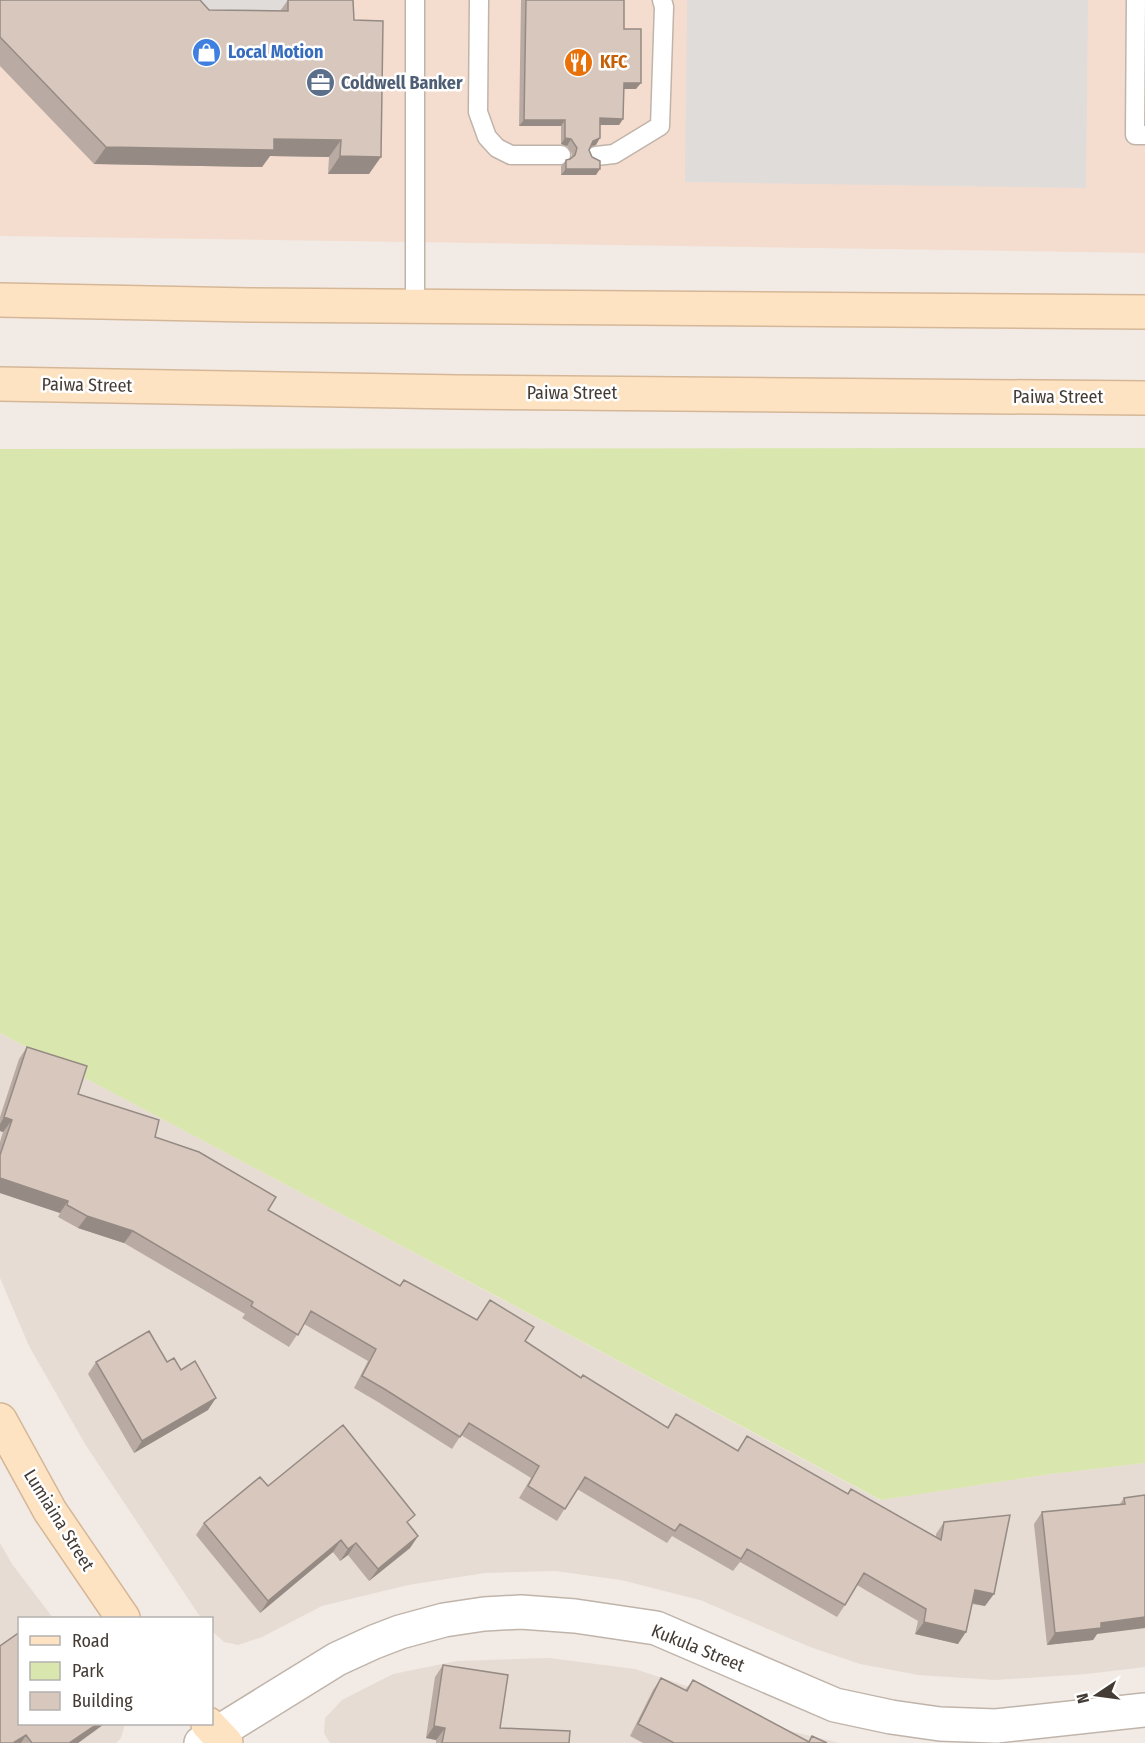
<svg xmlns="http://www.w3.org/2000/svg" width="1145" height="1743" font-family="'Fira Sans Condensed',sans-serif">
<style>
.residential{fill:#e6dcd3}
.commercial{fill:#f4ddcf}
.green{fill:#d9e6ad}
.parking{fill:#e0dcda}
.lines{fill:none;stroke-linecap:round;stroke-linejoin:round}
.lane-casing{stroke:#c0b4aa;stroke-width:21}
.street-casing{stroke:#c0b4aa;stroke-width:36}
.secondary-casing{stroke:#d5b797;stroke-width:36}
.lane{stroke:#fff;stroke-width:18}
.street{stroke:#fff;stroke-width:33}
.secondary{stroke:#fee3c3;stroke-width:33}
.wall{fill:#b9aba3}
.shaded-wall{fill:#968b84}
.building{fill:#d7c7bd;stroke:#968b84;stroke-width:1.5}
.labels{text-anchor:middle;stroke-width:5;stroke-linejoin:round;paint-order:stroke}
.shop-label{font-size:18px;font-weight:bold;fill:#366cbe;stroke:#fff;text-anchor:start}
.food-label{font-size:18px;font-weight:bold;fill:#c56008;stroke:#fff;text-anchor:start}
.service-label{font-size:18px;font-weight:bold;fill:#4e5e75;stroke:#fff;text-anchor:start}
.street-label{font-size:18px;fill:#443b34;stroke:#fff}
</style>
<rect width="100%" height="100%" fill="#f2ebe5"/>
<!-- residential -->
<path class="residential" d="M 0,1033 L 880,1500 L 1051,1474 L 1145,1463 L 1145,1667 L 1087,1674 L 995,1680 L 918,1675 L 860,1664 L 810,1647 L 700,1600 L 621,1580 L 555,1571 L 485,1573 L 408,1585 L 322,1606 L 262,1637 L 238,1645 L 224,1642 L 212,1631 L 212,1618 L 201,1618 L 85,1444 L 29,1346 L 0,1278 Z
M 0,1543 L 12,1564 L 53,1618 L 20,1618 L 20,1724 L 125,1724 L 121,1738 L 116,1743 L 0,1743 Z
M 549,1658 L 635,1669 L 717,1696 L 790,1731 L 840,1743 L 330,1743 L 324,1733 L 325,1718 L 342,1700 L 393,1674 L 457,1661 Z"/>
<!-- commercial -->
<path class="commercial" d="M 0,0 L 1145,0 L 1145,253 L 0,236 Z"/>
<!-- green -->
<path class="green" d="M 1145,448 L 1145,1463 L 1051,1474 L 881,1500 L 0,1033 L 0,449 Z"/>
<!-- parking -->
<path class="parking" d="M 179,0 L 353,0 L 353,16 L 179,14 Z
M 687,0 L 1088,0 L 1086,188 L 685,182 Z"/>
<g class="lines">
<defs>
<path id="lane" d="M 479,0 L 478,112 L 487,137 L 497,148 L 511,155 L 561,155
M 1136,0 L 1135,135 L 1145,135
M 596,156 L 614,154 L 660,126 L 664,7 L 662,0
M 415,306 L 415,0"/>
<path id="street" d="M 201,1743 L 337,1659 L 374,1642 L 400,1632 L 444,1620 L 484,1614 L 521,1612 L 575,1616 L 656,1628 L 835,1705 L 891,1717 L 940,1724 L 996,1726 L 1145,1710"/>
<path id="secondary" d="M 0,300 L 250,305 L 1145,312
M 0,384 L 458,392 L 1145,398
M 0,1420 L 50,1511 L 123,1618
M 208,1724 L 226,1743"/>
</defs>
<!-- lane casing -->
<use href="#lane" class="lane-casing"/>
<!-- street casing -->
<use href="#street" class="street-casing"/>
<!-- secondary casing -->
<use href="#secondary" class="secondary-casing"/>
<!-- lane -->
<use href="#lane" class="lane"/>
<!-- street -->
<use href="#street" class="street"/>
<!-- secondary -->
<use href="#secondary" class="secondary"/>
</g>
<!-- wall -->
<path class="wall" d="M 0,0 L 209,10 L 280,11 L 288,0 L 353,0 L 354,20 L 369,174 L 328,174 L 329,157 L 270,156 L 262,167 L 94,164 L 0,66 Z
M 521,0 L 624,0 L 624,29 L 636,89 L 624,89 L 623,119 L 619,125 L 600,125 L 596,145 L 591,147 L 589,150 L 596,175 L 561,175 L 561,166 L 566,160 L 571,158 L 572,154 L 567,146 L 561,144 L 561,126 L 519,126 Z
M 27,1047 L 78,1094 L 155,1137 L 268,1210 L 399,1286 L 404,1280 L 477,1320 L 490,1300 L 525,1341 L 581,1378 L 667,1427 L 676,1414 L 737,1451 L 747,1436 L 847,1494 L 851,1489 L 936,1537 L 936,1534 L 944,1522 L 985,1606 L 972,1604 L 958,1644 L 915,1634 L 918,1621 L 857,1585 L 845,1605 L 837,1617 L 740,1562 L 733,1571 L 672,1536 L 667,1543 L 577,1489 L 557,1521 L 519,1498 L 531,1478 L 461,1435 L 452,1449 L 378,1402 L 354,1388 L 368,1361 L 304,1324 L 289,1347 L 242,1318 L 245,1314 L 124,1243 L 78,1228 L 58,1217 L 60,1213 L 0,1193 L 0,1142 L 3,1132 L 0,1131 L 0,1117 L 19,1059 Z
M 96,1362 L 167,1362 L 181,1370 L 208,1410 L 134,1453 L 88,1374 Z
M 268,1486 L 409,1524 L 418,1536 L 410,1548 L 369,1581 L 348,1555 L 340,1561 L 333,1552 L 260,1613 L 196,1535 L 204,1523 Z
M 1145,1495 L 1097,1634 L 1093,1640 L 1047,1645 L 1034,1524 L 1042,1512 L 1120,1504 L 1124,1498 Z
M 0,1646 L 103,1725 L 78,1743 L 0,1743 Z
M 443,1665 L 500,1728 L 569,1743 L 436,1743 L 436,1740 L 426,1738 L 435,1677 Z
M 661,1678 L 685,1690 L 693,1680 L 808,1742 L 812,1736 L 827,1743 L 643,1743 L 630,1736 L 653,1690 Z"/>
<!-- shaded-wall -->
<path class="shaded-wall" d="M 624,83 L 641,83 L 636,89 L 620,89 Z
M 600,118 L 623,119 L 619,125 L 596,125 Z
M 524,120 L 565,120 L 561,126 L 519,126 Z
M 565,138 L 571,139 L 567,146 L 561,144 Z
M 600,138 L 596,145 L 589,147 L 593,141 Z
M 274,139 L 341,140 L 329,157 L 270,156 L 262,167 L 94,164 L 106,147 Z
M 340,156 L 381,157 L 369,174 L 328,174 Z
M 566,169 L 600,169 L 596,175 L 561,175 Z
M 4,1117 L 12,1120 L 3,1132 L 0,1131 L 0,1124 Z
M 0,1178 L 68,1201 L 60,1213 L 0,1193 Z
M 87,1216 L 133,1231 L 124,1243 L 78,1228 Z
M 216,1398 L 208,1410 L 134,1453 L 142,1441 Z
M 418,1536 L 410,1548 L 369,1581 L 378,1569 Z
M 341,1540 L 333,1552 L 260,1613 L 268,1601 Z
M 356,1543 L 348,1555 L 340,1561 L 348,1549 Z
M 975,1590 L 994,1594 L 985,1606 L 967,1602 Z
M 1145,1617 L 1145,1628 L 1097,1634 L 1093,1640 L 1047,1645 L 1055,1633 L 1101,1623 Z
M 924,1622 L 966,1632 L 958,1644 L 915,1634 Z
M 97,1724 L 104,1724 L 78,1743 L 69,1743 Z
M 434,1726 L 445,1728 L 436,1740 L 426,1738 Z
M 26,1735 L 21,1743 L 13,1743 Z"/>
<!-- building -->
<path class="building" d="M 0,0 L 200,0 L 209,10 L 288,11 L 288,0 L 353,0 L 354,20 L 383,21 L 381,157 L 340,156 L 341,140 L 274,139 L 274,150 L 106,147 L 0,37 Z
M 526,0 L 624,0 L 624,29 L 641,29 L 641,83 L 624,83 L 623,119 L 600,118 L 600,138 L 593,141 L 589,150 L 592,157 L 600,161 L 600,169 L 566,169 L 566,160 L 570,159 L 575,155 L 577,148 L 571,139 L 565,138 L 565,120 L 524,120 Z
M 27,1047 L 87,1066 L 78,1094 L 159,1120 L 155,1137 L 199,1152 L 276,1197 L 268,1210 L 400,1286 L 404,1280 L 477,1320 L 490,1300 L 534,1327 L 525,1341 L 581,1378 L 583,1375 L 668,1428 L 676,1414 L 738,1451 L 747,1436 L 848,1494 L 851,1489 L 941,1540 L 944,1522 L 1010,1515 L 994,1594 L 975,1590 L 966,1632 L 924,1622 L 926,1609 L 864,1573 L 845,1605 L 747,1549 L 741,1559 L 680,1524 L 675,1531 L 585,1477 L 565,1509 L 528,1486 L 539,1466 L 469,1423 L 460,1437 L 386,1390 L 362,1376 L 376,1349 L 311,1311 L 298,1335 L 251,1306 L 253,1302 L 133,1231 L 87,1216 L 67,1205 L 68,1201 L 0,1178 L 0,1155 L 12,1120 L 4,1117 Z
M 149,1331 L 167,1362 L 174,1358 L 181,1370 L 195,1361 L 216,1398 L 142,1441 L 96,1362 Z
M 343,1425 L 415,1515 L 407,1522 L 418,1536 L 378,1569 L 356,1543 L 348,1549 L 341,1540 L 268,1601 L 204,1523 L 260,1477 L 268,1486 Z
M 1145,1495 L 1145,1617 L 1101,1623 L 1101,1628 L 1055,1633 L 1042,1512 L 1125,1504 L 1124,1498 Z
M 20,1632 L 20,1724 L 97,1724 L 69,1743 L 32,1743 L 26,1735 L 13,1743 L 0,1743 L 0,1646 Z
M 443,1665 L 508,1675 L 500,1728 L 570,1731 L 569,1743 L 442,1743 L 445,1728 L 434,1726 Z
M 661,1678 L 687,1691 L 693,1680 L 809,1742 L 812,1736 L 827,1743 L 674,1743 L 638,1724 Z"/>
<!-- icons -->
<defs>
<symbol id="shop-disc" viewBox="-11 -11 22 22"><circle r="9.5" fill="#3f7fe0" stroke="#fff"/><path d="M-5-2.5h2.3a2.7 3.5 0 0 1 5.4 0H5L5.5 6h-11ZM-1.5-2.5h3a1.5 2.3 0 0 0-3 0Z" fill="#fff"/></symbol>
<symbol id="restaurant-disc" viewBox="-11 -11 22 22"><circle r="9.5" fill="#e8710a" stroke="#fff"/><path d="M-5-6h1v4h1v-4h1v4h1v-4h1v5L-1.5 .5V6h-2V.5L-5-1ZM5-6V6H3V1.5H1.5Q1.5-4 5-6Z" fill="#fff"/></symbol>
<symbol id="office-disc" viewBox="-11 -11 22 22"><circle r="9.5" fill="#5c6f8a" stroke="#fff"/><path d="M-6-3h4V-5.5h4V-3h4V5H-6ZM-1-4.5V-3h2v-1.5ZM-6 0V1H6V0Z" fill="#fff"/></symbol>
</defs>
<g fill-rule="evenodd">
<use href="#shop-disc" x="190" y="36" width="33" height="33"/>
<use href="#restaurant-disc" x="562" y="46" width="33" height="33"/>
<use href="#office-disc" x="304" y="66" width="33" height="33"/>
</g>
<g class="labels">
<!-- shop labels -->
<g class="shop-label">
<text x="228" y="58">Local Motion</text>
</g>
<!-- food labels -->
<g class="food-label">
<text x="600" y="68">KFC</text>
</g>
<!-- service labels -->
<g class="service-label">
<text x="341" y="89">Coldwell Banker</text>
</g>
<!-- street labels -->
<g class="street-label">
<text transform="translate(87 385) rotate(1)" y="6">Paiwa Street</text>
<text x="572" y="399">Paiwa Street</text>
<text x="1058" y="403">Paiwa Street</text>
<text transform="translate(59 1520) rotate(58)" y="6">Lumiaina Street</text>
<text transform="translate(698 1648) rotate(22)" y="6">Kukula Street</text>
</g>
</g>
<!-- legend -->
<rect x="18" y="1617" width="195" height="108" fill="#ffffff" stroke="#b4b1ae" stroke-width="1.5"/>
<rect x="30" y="1636" width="30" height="9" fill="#fee3c3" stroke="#b4b1ae" stroke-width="1.5"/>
<text x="72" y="1647" font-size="18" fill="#443b34">Road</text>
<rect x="30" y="1662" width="30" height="18" fill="#d9e6ad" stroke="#b4b1ae" stroke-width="1.5"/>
<text x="72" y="1677" font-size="18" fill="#443b34">Park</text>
<rect x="30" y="1692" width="30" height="18" fill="#d7c7bd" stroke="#b4b1ae" stroke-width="1.5"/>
<text x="72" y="1707" font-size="18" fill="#443b34">Building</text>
<!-- north arrow -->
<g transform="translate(1097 1695) rotate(257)" stroke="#ffffff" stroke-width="4.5" paint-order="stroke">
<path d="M0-4.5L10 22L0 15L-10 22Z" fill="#443b34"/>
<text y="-9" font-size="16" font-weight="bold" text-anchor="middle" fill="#443b34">N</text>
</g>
</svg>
